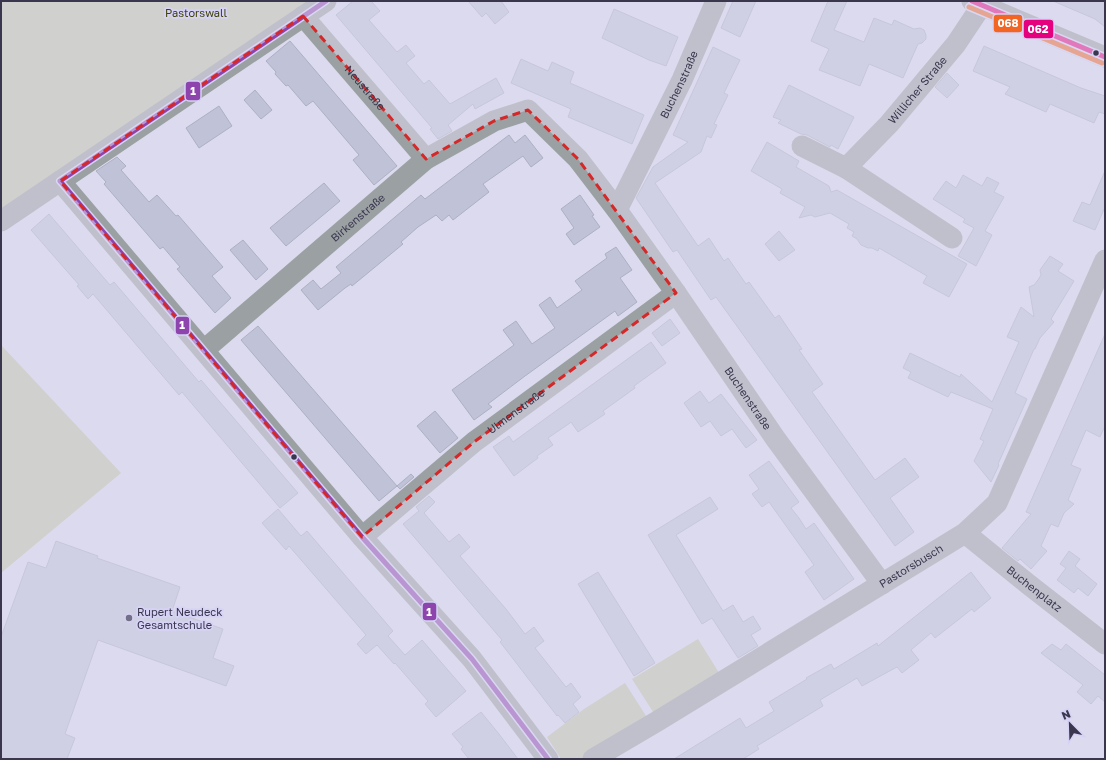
<svg xmlns="http://www.w3.org/2000/svg" width="1106" height="760" font-family="'Golos Text',sans-serif">
<style>
.green{fill:#c2c3a6}
.building{fill:#c0c3d8;stroke:#adafc3}
.lines{fill:none;stroke-linecap:round;stroke-linejoin:round}
.minor{stroke:#9ba1a3;stroke-width:21}
.bus-1-casing{stroke:#d6d2f6;stroke-width:8}
.bus-2-casing{stroke:#d6d2f6;stroke-width:8}
.bus-3-casing{stroke:#d6d2f6;stroke-width:8}
.bus-1{stroke:#8e44ad;stroke-width:5}
.bus-2{stroke:#e5007d;stroke-width:5}
.bus-3{stroke:#f26522;stroke-width:5}
.marked{fill:none;stroke:#d62828;stroke-width:3;stroke-dasharray:8 5;stroke-linejoin:round}
.bus-dot{fill:#39364e;stroke:#d6d2f6;stroke-width:1.5}
.poi-dot{fill:#726f86;stroke:#d6d2f6;stroke-width:1.5}
.labels{text-anchor:middle;stroke-width:3.5;stroke-linejoin:round;paint-order:stroke}
.park-label{font-size:11px;fill:#414208;stroke:#d6d2f6}
.street-label{font-size:11px;fill:#39364e;stroke:#d6d2f6}
.poi-label{font-size:11px;fill:#39364e;stroke:#d6d2f6;text-anchor:start}
.line-badge{stroke:#d6d2f6;stroke-width:1.5}
.badge-label{font-size:11px;text-anchor:middle;font-weight:bold;fill:#fff}
</style>
<rect width="100%" height="100%" fill="#dcdaee"/>
<!-- green -->
<path class="green" d="M 1,1 L 310,1 L 1,209 Z
M 2,346 L 121,473 L 1,573 L 1,347 Z
M 698,639 L 721,676 L 655,715 L 632,679 Z
M 625,683 L 648,719 L 583,759 L 561,759 L 547,737 L 584,709 Z"/>
<!-- building -->
<path class="building" d="M 353,1 L 371,1 L 380,11 L 369,20 L 397,52 L 406,45 L 415,56 L 406,63 L 424,84 L 429,80 L 450,104 L 496,78 L 504,93 L 475,109 L 473,104 L 448,125 L 452,131 L 438,139 L 430,129 L 432,128 L 336,15 Z
M 468,1 L 501,1 L 509,12 L 495,24 L 486,13 L 482,17 Z
M 733,1 L 756,1 L 740,37 L 721,28 Z
M 828,1 L 847,1 L 834,30 L 864,42 L 874,18 L 892,25 L 894,20 L 914,29 L 920,28 L 924,30 L 926,35 L 926,39 L 922,43 L 918,44 L 903,78 L 869,64 L 860,86 L 819,70 L 829,49 L 811,41 Z
M 1053,1 L 1105,1 L 1105,27 L 1095,19 Z
M 614,9 L 678,37 L 666,66 L 649,60 L 602,38 Z
M 290,41 L 397,166 L 374,185 L 353,160 L 359,155 L 313,101 L 306,106 L 288,85 L 286,86 L 275,74 L 276,72 L 266,61 Z
M 984,46 L 1081,88 L 1105,96 L 1105,114 L 1099,112 L 1094,123 L 1050,104 L 1046,112 L 1005,94 L 1010,87 L 973,71 Z
M 713,47 L 740,60 L 724,93 L 728,95 L 714,124 L 717,125 L 711,138 L 707,136 L 701,152 L 655,183 L 698,246 L 709,238 L 724,261 L 728,258 L 746,284 L 749,282 L 775,318 L 779,315 L 802,349 L 799,350 L 823,384 L 812,392 L 875,480 L 905,458 L 919,477 L 890,498 L 914,532 L 895,546 L 716,297 L 711,300 L 677,250 L 673,252 L 636,198 L 653,167 L 688,142 L 673,135 Z
M 521,59 L 548,71 L 552,62 L 574,72 L 570,83 L 644,115 L 632,144 L 568,117 L 571,109 L 511,83 Z
M 947,73 L 959,85 L 947,98 L 935,87 Z
M 789,85 L 854,117 L 838,149 L 831,145 L 830,147 L 807,135 L 801,134 L 778,123 L 781,120 L 773,117 Z
M 255,90 L 272,110 L 261,119 L 244,100 Z
M 219,106 L 232,126 L 199,148 L 186,128 Z
M 509,135 L 515,143 L 525,135 L 543,158 L 531,167 L 523,156 L 483,184 L 489,192 L 453,220 L 449,215 L 442,221 L 436,215 L 418,227 L 401,242 L 403,244 L 352,286 L 351,284 L 345,288 L 318,310 L 301,290 L 313,280 L 321,289 L 341,273 L 336,267 L 421,195 L 425,199 Z
M 767,142 L 799,161 L 796,167 L 829,186 L 831,192 L 837,190 L 967,264 L 949,297 L 923,283 L 927,276 L 879,248 L 878,251 L 872,248 L 868,248 L 861,245 L 857,239 L 852,236 L 854,232 L 847,228 L 849,224 L 830,213 L 815,217 L 811,215 L 799,218 L 805,207 L 780,193 L 782,189 L 751,171 Z
M 117,157 L 126,166 L 121,170 L 149,202 L 157,195 L 176,216 L 178,215 L 223,267 L 212,276 L 231,298 L 215,313 L 177,269 L 180,267 L 163,247 L 160,249 L 104,184 L 106,182 L 96,171 Z
M 1105,171 L 1105,207 L 1095,230 L 1073,221 L 1082,202 L 1090,205 Z
M 963,175 L 982,186 L 987,177 L 999,183 L 994,192 L 1004,197 L 985,231 L 992,235 L 976,266 L 958,256 L 974,228 L 963,222 L 965,219 L 933,199 L 946,181 L 956,188 Z
M 324,183 L 340,201 L 286,246 L 270,228 Z
M 580,195 L 594,215 L 592,216 L 600,227 L 574,245 L 566,234 L 574,228 L 561,209 Z
M 49,214 L 110,285 L 114,282 L 199,382 L 201,380 L 298,493 L 280,508 L 182,392 L 179,395 L 93,294 L 88,299 L 77,286 L 79,285 L 31,230 Z
M 779,231 L 795,250 L 779,261 L 765,244 Z
M 243,240 L 268,269 L 256,280 L 230,250 Z
M 616,247 L 632,270 L 620,278 L 637,302 L 618,316 L 615,311 L 525,376 L 488,404 L 492,407 L 474,420 L 452,390 L 514,345 L 503,330 L 516,321 L 532,344 L 555,328 L 539,305 L 550,297 L 557,308 L 582,290 L 575,281 L 607,258 L 605,254 Z
M 1050,256 L 1063,264 L 1058,271 L 1074,281 L 1051,319 L 1054,322 L 1040,338 L 1035,349 L 1034,349 L 1015,393 L 1027,399 L 998,464 L 999,465 L 991,482 L 974,461 L 984,441 L 980,439 L 993,409 L 951,392 L 948,397 L 908,378 L 911,372 L 903,368 L 910,353 L 960,377 L 961,374 L 992,402 L 1019,342 L 1007,337 L 1021,307 L 1034,317 L 1029,287 L 1034,285 L 1038,280 L 1041,275 L 1040,270 Z
M 670,319 L 680,333 L 662,346 L 652,333 Z
M 258,326 L 397,486 L 411,474 L 414,477 L 400,489 L 397,486 L 379,501 L 241,340 Z
M 1105,334 L 1105,426 L 1100,437 L 1086,430 L 1071,465 L 1081,469 L 1068,500 L 1074,504 L 1064,513 L 1058,527 L 1051,524 L 1041,546 L 1047,551 L 1031,569 L 1020,559 L 1018,561 L 1002,548 L 1031,514 L 1026,512 Z
M 651,342 L 666,363 L 634,386 L 635,388 L 603,411 L 605,414 L 578,432 L 571,422 L 570,423 L 548,438 L 553,445 L 537,456 L 538,458 L 514,476 L 493,447 L 509,436 L 513,442 Z
M 700,391 L 709,403 L 721,394 L 757,440 L 746,448 L 732,429 L 721,436 L 710,421 L 701,427 L 684,403 Z
M 435,411 L 458,438 L 440,453 L 417,426 Z
M 769,461 L 799,502 L 791,508 L 799,518 L 806,529 L 814,523 L 854,579 L 824,600 L 805,572 L 814,565 L 769,502 L 762,507 L 752,494 L 759,489 L 749,475 Z
M 429,496 L 435,502 L 424,513 L 449,542 L 459,534 L 470,547 L 460,556 L 506,609 L 525,634 L 534,627 L 544,641 L 535,648 L 566,687 L 571,683 L 581,697 L 573,704 L 579,712 L 565,723 L 558,715 L 557,716 L 507,651 L 500,642 L 502,640 L 403,524 L 419,511 L 416,507 Z
M 710,497 L 718,509 L 676,535 L 723,611 L 733,605 L 743,622 L 753,616 L 761,629 L 751,635 L 758,646 L 738,658 L 712,618 L 702,624 L 648,535 Z
M 278,509 L 301,536 L 307,531 L 393,631 L 388,636 L 405,655 L 422,640 L 466,691 L 436,717 L 425,704 L 428,701 L 395,663 L 394,664 L 377,645 L 366,654 L 357,644 L 366,635 L 289,546 L 286,550 L 262,523 Z
M 56,541 L 98,556 L 97,558 L 180,587 L 172,611 L 223,629 L 213,658 L 234,666 L 226,686 L 98,640 L 65,734 L 75,738 L 67,759 L 1,759 L 1,637 L 28,562 L 46,568 Z
M 1069,551 L 1080,559 L 1075,566 L 1097,584 L 1088,596 L 1078,588 L 1074,593 L 1057,580 L 1066,568 L 1060,564 Z
M 598,572 L 655,663 L 634,676 L 578,584 Z
M 971,572 L 991,598 L 974,612 L 972,609 L 935,638 L 931,633 L 911,650 L 919,660 L 902,673 L 897,667 L 862,686 L 857,678 L 820,700 L 823,706 L 757,746 L 759,749 L 743,759 L 674,759 L 740,718 L 746,728 L 774,711 L 769,702 L 807,679 L 806,678 L 831,664 L 834,669 L 877,643 L 878,646 Z
M 1052,644 L 1061,650 L 1066,644 L 1105,675 L 1105,702 L 1098,696 L 1091,704 L 1077,692 L 1083,685 L 1041,653 Z
M 481,712 L 499,734 L 518,759 L 469,759 L 461,749 L 463,747 L 452,734 Z"/>
<g class="lines">
<!-- minor -->
<g class="minor">
<path d="M 972,1 L 1105,57"/>
<path id="s1" d="M 303,16 L 426,159"/>
<path d="M 802,146 L 846,168"/>
<path d="M 60,181 L 362,537 L 472,659 L 548,759"/>
<path id="s2" d="M 617,210 L 682,80 L 716,1"/>
<path d="M 1,221 L 326,1"/>
<path id="s3" d="M 952,238 L 846,168 L 889,124 L 956,44 L 982,5"/>
<path id="s4" d="M 204,350 L 426,159 L 494,121 L 528,110 L 578,159 L 617,210 L 676,293 L 775,438 L 882,584"/>
<path id="s5" d="M 965,533 L 1028,584 L 1105,644"/>
<path id="s6" d="M 362,537 L 474,442 L 676,293"/>
<path id="s7" d="M 593,759 L 656,722 L 965,533 L 997,503 L 1105,260"/>
</g>
<defs>
<path id="bus-1" d="M 60,181 L 362,537 L 472,659 L 548,759
M 60,181 L 326,1"/>
<path id="bus-2" d="M 972,1 L 1105,57"/>
<path id="bus-3" d="M 969,7 L 1102,63"/>
</defs>
<!-- bus-1 casing -->
<use href="#bus-1" class="bus-1-casing"/>
<!-- bus-2 casing -->
<use href="#bus-2" class="bus-2-casing"/>
<!-- bus-3 casing -->
<use href="#bus-3" class="bus-3-casing"/>
<!-- bus-1 -->
<use href="#bus-1" class="bus-1"/>
<!-- bus-2 -->
<use href="#bus-2" class="bus-2"/>
<!-- bus-3 -->
<use href="#bus-3" class="bus-3"/>
</g>
<!-- marked area -->
<path d="M0 0H1106V760H0ZM 303,16 L 426,159 L 494,121 L 528,110 L 578,159 L 676,293 L 474,442 L 362,537 L 60,181 Z" fill="#dcdaee" fill-opacity=".55" fill-rule="evenodd"/>
<path class="marked" d="M 303,16 L 426,159 L 494,121 L 528,110 L 578,159 L 676,293 L 474,442 L 362,537 L 60,181 Z"/>
<!-- markers -->
<g class="bus-dot">
<circle cx="1096" cy="53" r="3.5"/>
<circle cx="294" cy="457" r="3.5"/>
</g>
<circle class="poi-dot" cx="129" cy="618" r="4"/>
<g class="labels">
<!-- park labels -->
<g class="park-label">
<text x="196" y="17">Pastorswall</text>
</g>
<!-- street labels -->
<g class="street-label">
<text dy="4" stroke="none"><textPath href="#s2" startOffset="140">Buchenstraße</textPath></text>
<text dy="4" stroke="none"><textPath href="#s1" startOffset="95">Neustraße</textPath></text>
<text dy="4" stroke="none"><textPath href="#s3" startOffset="233">Willicher Straße</textPath></text>
<text dy="4" stroke="none"><textPath href="#s4" startOffset="203">Birkenstraße</textPath></text>
<text dy="4" stroke="none"><textPath href="#s4" startOffset="770">Buchenstraße</textPath></text>
<text dy="4" stroke="none"><textPath href="#s6" startOffset="199">Ulmenstraße</textPath></text>
<text dy="4" stroke="none"><textPath href="#s7" startOffset="372">Pastorsbusch</textPath></text>
<text dy="4" stroke="none"><textPath href="#s5" startOffset="89">Buchenplatz</textPath></text>
</g>
<!-- poi labels -->
<g class="poi-label">
<text x="137" y="616">Rupert Neudeck<tspan x="137" dy="13">Gesamtschule</tspan></text>
</g>
</g>
<g class="line-badge">
<rect x="993" y="14" width="30" height="19" rx="4" fill="#f26522"/>
<rect x="1023" y="19" width="31" height="20" rx="4" fill="#e5007d"/>
<rect x="185" y="81" width="16" height="20" rx="4" fill="#8e44ad"/>
<rect x="175" y="316" width="15" height="19" rx="4" fill="#8e44ad"/>
<rect x="422" y="602" width="15" height="19" rx="4" fill="#8e44ad"/>
</g>
<g class="badge-label">
<text x="1008" y="27">068</text>
<text x="1038" y="33">062</text>
<text x="193" y="95">1</text>
<text x="182" y="329">1</text>
<text x="429" y="616">1</text>
</g>
<!-- border -->
<rect width="1106" height="760" fill="none" stroke="#39364e" stroke-width="4"/>
<!-- north arrow -->
<g transform="translate(1070 724) rotate(337)" stroke="#d6d2f6" stroke-width="3" paint-order="stroke">
<path d="M0-3L7 15L0 10L-7 15Z" fill="#39364e"/>
<text y="-6" font-size="11" font-weight="bold" text-anchor="middle" fill="#39364e">N</text>
</g>
</svg>
